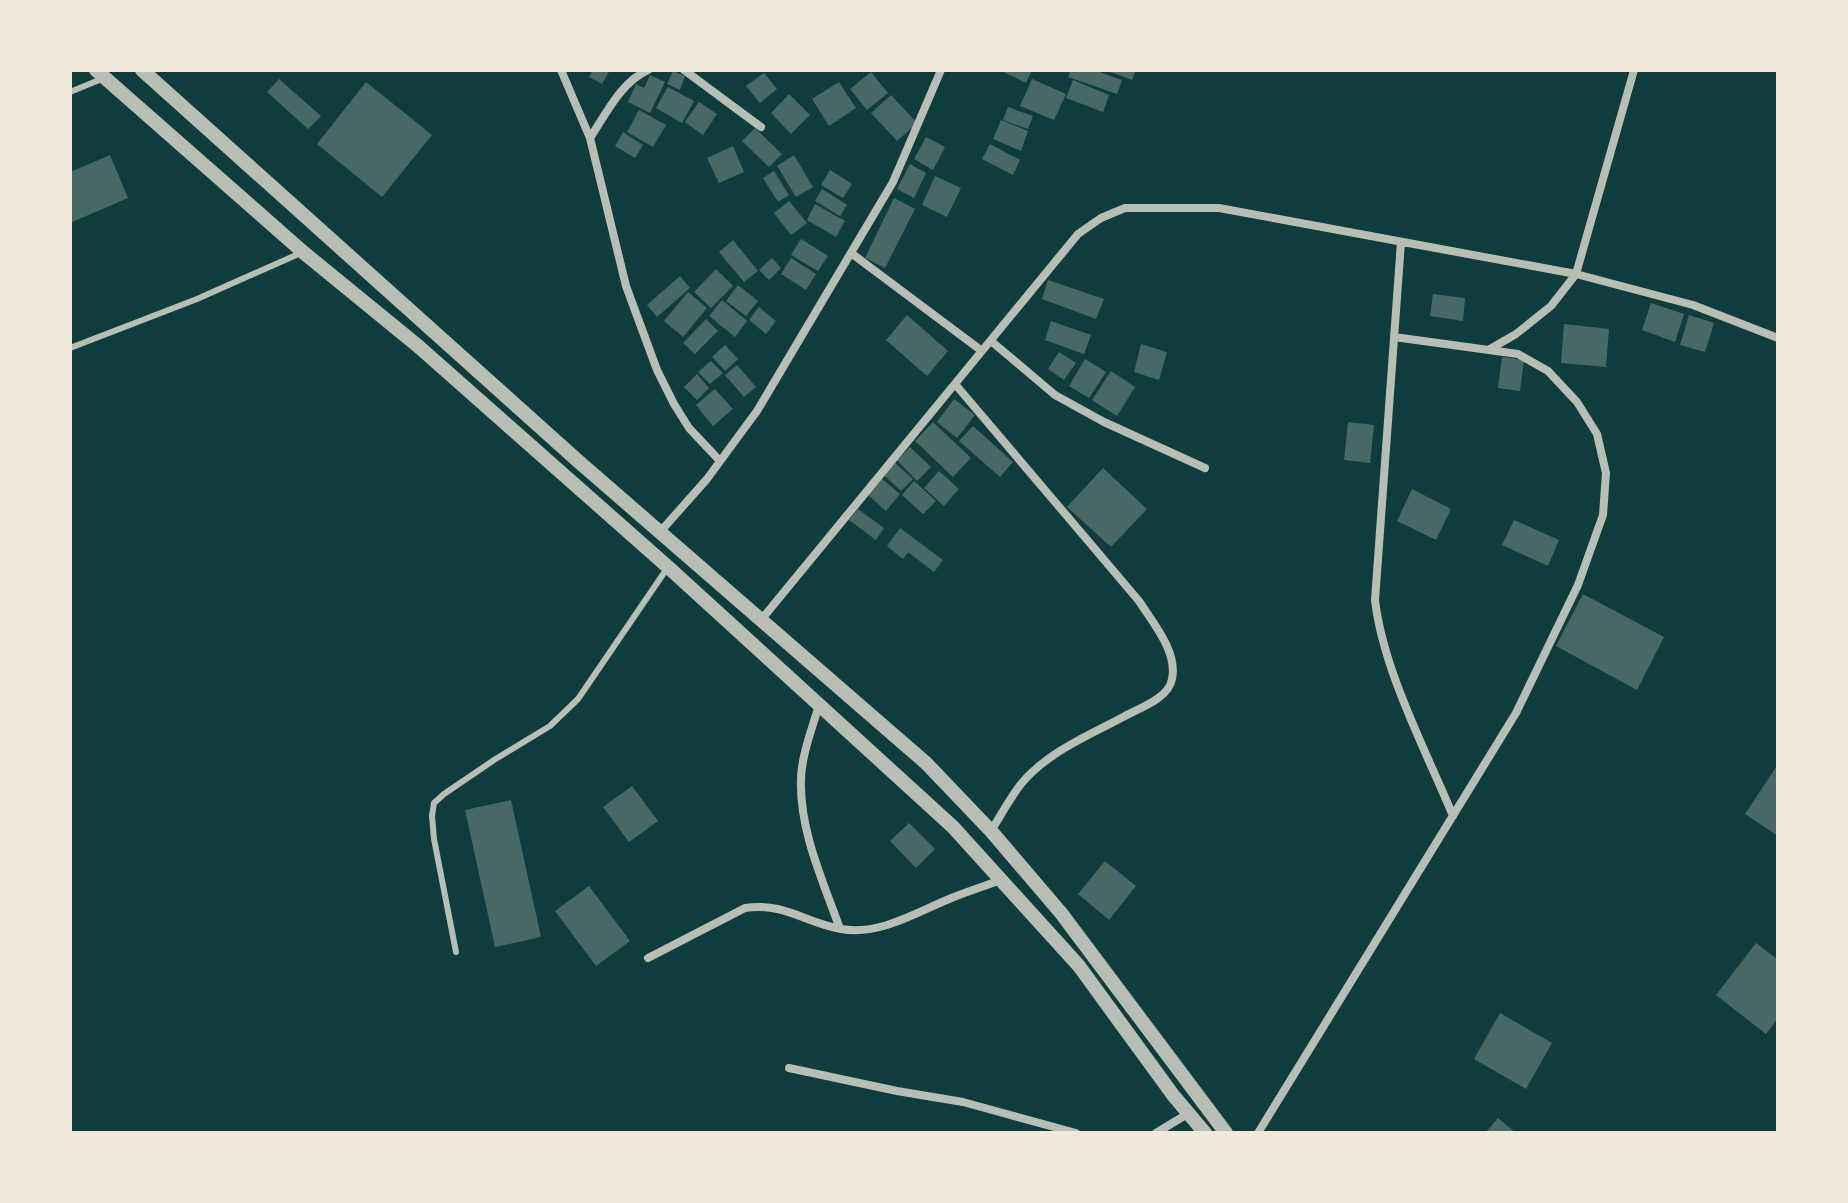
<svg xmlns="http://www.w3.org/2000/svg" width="1848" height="1203" font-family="Bitter,serif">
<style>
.building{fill:#486865}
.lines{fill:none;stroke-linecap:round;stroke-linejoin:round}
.service{stroke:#b8beb3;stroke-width:6}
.minor{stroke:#b8beb3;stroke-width:8}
.tertiary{stroke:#b8beb3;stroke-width:14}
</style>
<rect width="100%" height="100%" fill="#0f3d3e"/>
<!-- building -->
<path class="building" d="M 593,70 L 610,70 L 602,84 L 589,77 Z
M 1000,70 L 1032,70 L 1026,83 Z
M 1071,70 L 1094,70 L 1122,80 L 1117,94 L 1068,77 Z
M 1105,70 L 1136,70 L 1132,80 Z
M 673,71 L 685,76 L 680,90 L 667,84 Z
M 871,72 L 888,93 L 867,110 L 850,89 Z
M 764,73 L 777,89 L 760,103 L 746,86 Z
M 650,75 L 665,82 L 650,113 L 628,102 L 636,84 L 644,88 Z
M 279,79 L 321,116 L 308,129 L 267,92 Z
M 1032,79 L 1066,94 L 1054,120 L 1020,106 Z
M 1073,80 L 1109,95 L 1103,112 L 1066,98 Z
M 366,82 L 432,135 L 382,197 L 317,144 Z
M 839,82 L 856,108 L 829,126 L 812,99 Z
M 668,87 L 694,101 L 682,123 L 656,108 Z
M 789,94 L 810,115 L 791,134 L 771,113 Z
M 891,95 L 917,123 L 897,141 L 871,113 Z
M 699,102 L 717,114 L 703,135 L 685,122 Z
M 1008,107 L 1033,116 L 1028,129 L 1003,120 Z
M 639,110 L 666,125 L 653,147 L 627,132 Z
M 1001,120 L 1028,131 L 1021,151 L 993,139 Z
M 755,128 L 782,154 L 769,167 L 742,141 Z
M 623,132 L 643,145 L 635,158 L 615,146 Z
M 926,137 L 945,147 L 933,170 L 914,159 Z
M 990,144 L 1020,160 L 1013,175 L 982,159 Z
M 733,146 L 744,172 L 719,183 L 707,158 Z
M 110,155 L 128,198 L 70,223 L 70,172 Z
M 794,155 L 813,187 L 796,197 L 777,166 Z
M 910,164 L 926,173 L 914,198 L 897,189 Z
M 830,170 L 852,184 L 843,198 L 821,185 Z
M 774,171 L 789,195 L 778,202 L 763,178 Z
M 935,176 L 961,188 L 947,217 L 922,205 Z
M 822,189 L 847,205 L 840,216 L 815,201 Z
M 894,198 L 915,209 L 885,268 L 865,258 Z
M 789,201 L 807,223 L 791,235 L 774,213 Z
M 815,204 L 845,221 L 836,237 L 807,220 Z
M 801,239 L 828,256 L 818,271 L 791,255 Z
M 733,240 L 758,271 L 744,282 L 719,252 Z
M 772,258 L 781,268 L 769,280 L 759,270 Z
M 791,258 L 816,274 L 806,290 L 781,274 Z
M 716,269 L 733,286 L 711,308 L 694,292 Z
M 680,276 L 690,288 L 657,317 L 647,305 Z
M 1048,280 L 1104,299 L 1096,319 L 1042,299 Z
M 738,285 L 758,301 L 746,316 L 726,301 Z
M 688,292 L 707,308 L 683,337 L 664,321 Z
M 1433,294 L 1465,298 L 1463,321 L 1430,316 Z
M 722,300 L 747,321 L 735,337 L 709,316 Z
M 1651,303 L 1684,314 L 1675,342 L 1642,330 Z
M 759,307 L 776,321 L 766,334 L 749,320 Z
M 907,315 L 948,351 L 927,376 L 886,340 Z
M 1689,315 L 1714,323 L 1705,352 L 1680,345 Z
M 706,319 L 718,331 L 695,354 L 683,343 Z
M 1051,321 L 1091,335 L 1084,354 L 1045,340 Z
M 1564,324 L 1609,329 L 1606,367 L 1561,363 Z
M 1141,344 L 1167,352 L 1159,380 L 1134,372 Z
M 725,345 L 738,359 L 725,371 L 712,357 Z
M 1059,352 L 1076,363 L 1064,380 L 1048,369 Z
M 1502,357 L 1524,360 L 1520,391 L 1498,388 Z
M 1085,359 L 1106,372 L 1089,398 L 1069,386 Z
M 711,361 L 723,373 L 710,384 L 698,372 Z
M 737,365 L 756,387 L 744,397 L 725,375 Z
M 1111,371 L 1135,387 L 1117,416 L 1092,400 Z
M 697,374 L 709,388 L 697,400 L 684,387 Z
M 715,389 L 733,409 L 713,426 L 696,405 Z
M 954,399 L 975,415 L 957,438 L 937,422 Z
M 933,422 L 971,458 L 953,477 L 915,441 Z
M 1348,422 L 1374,425 L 1370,463 L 1344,460 Z
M 973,426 L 1013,462 L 1000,477 L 959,441 Z
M 910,447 L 931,467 L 917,481 L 897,460 Z
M 895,463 L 913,479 L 901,491 L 884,475 Z
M 1103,468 L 1147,509 L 1111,547 L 1067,507 Z
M 939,471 L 959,489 L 944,506 L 924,488 Z
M 881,478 L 900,494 L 886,511 L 868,495 Z
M 914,481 L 936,501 L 923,514 L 902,495 Z
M 1412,489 L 1451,509 L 1436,540 L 1397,521 Z
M 858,509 L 884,528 L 876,540 L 849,520 Z
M 1514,520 L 1559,540 L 1548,566 L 1502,545 Z
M 900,528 L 943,560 L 934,572 L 908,552 L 903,559 L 887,546 Z
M 1583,594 L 1664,637 L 1637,690 L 1556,646 Z
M 1778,764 L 1778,836 L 1745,814 Z
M 632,786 L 658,821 L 629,842 L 603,807 Z
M 511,800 L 541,937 L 495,947 L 465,810 Z
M 909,823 L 935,849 L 916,868 L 890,841 Z
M 1105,861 L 1136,886 L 1109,920 L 1078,894 Z
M 589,886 L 630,941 L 596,966 L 555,911 Z
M 1756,943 L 1778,960 L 1778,1018 L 1766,1034 L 1716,995 Z
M 1500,1013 L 1552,1043 L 1526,1089 L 1474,1059 Z
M 1498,1118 L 1516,1133 L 1485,1133 Z"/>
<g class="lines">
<!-- service -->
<path class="service" d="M 70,92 L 104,78
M 70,348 L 197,299 L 303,252
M 456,952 L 434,839 L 432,816 L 434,803 L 444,794 L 494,760 L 550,726 L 578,699 L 668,567"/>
<!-- minor -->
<path class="minor" d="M 561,70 L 590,138 L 626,286 L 657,370 L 674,404 L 689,428 L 720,461
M 684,70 L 761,127
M 590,138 C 606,114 621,82 648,70
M 1401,242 L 1375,600 C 1383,670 1426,751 1453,816
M 851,253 L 982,351
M 991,341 L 1055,395 L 1104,422 L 1205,468
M 1490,349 L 1516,334 L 1551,306 L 1576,274 L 1634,70
M 955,384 L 1139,601 C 1153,623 1178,652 1172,679 C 1169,698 1140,708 1125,716 C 1090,735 1047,752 1021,784 C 1010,798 1001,815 991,831
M 660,532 L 707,479 L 757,411 L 893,182 L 941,70
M 761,620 L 1078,234 L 1101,218 L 1125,208 L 1219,208 L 1576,274 L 1693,305 L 1778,338
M 819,705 C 812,729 802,754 801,778 C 799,830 823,881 840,929
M 648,958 L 745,908 C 784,902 806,923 841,929 C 881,936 918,911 954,897 C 969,891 985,886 1001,880
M 789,1068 L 897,1091 L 963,1102 L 1076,1133
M 1156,1133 L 1189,1113
M 1258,1133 L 1516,713 L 1578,585 L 1603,515 L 1606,473 L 1597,434 L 1577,402 L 1548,371 L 1518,354 L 1394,337"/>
<!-- tertiary -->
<path class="tertiary" d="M 96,70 L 303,252 L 418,346 L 668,567 L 953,827 L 1079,966 L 1173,1095 L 1205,1133
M 142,70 L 578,461 L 926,763 L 991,831 L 1061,913 L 1226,1133"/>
</g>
<!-- border -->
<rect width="1848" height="1203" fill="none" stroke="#f1e9da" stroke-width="144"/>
</svg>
